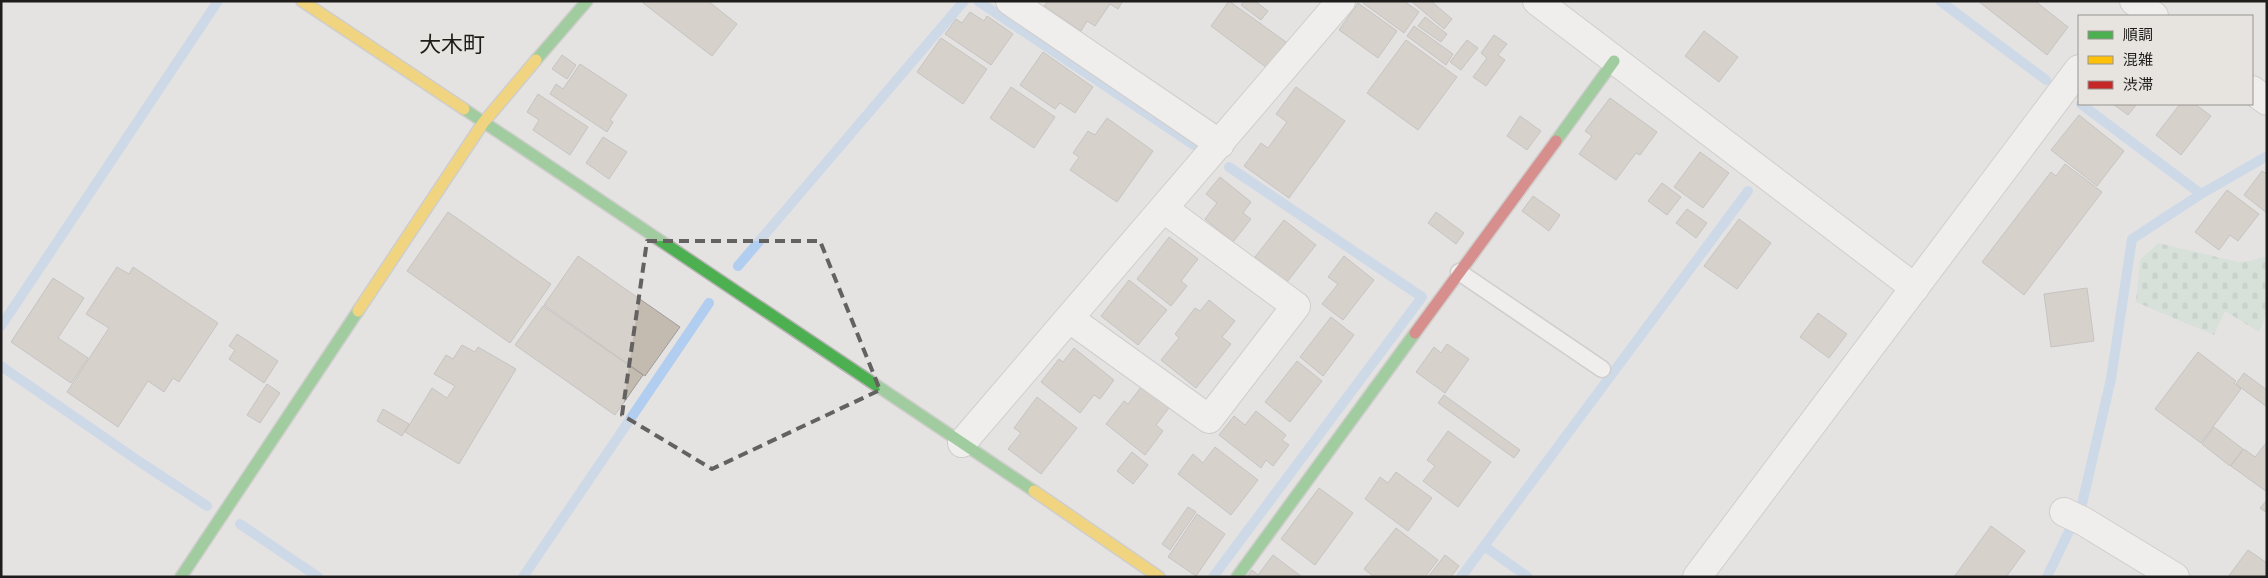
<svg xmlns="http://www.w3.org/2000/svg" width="2268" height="578" font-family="Jost,'Noto Sans JP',sans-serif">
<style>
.cemetery{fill:url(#cemetery-stones)}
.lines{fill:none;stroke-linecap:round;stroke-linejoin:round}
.stream{stroke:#b1cdf0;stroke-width:10}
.building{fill:#c3bab0;stroke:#9e9d9b}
.lane-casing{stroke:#b4b3b1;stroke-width:19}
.street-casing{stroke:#b4b3b1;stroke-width:30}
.fast-casing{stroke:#b4b3b1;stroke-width:14}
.slow-casing{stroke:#b4b3b1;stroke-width:14}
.jam-casing{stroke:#b4b3b1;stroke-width:14}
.lane{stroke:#fbfbfa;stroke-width:16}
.street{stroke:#fbfbfa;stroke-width:28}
.fast{stroke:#4caf50;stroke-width:11}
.slow{stroke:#ffc107;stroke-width:11}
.jam{stroke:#c62828;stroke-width:11}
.marked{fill:none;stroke:#646260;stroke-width:4;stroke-dasharray:10 6;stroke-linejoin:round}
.labels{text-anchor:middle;stroke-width:4;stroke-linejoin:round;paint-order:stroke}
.quarter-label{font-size:22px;fill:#1e1d1b;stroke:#e7e4df}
</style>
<defs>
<pattern id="cemetery-stones" width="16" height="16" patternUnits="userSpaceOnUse" patternTransform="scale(1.25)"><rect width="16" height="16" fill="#c5dbcf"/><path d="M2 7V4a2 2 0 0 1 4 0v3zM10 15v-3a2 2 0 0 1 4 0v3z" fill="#a9bcb1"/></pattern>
</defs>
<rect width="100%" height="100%" fill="#e5e3e1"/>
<!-- cemetery -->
<path class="cemetery" d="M 2158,243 L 2238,262 L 2250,261 L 2267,256 L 2267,313 L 2259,332 L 2225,311 L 2214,335 L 2136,302 L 2140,260 Z"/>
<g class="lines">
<!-- stream -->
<path class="stream" d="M 978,1 L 1194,145
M 1940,1 L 2046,80
M 2081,104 L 2201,194
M 738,266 L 964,1
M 1,326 L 218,1
M 1,366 L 140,462 L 207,506
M 240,524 L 318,577
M 1484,546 L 1528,577
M 523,577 L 709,303
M 1213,577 L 1422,297 L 1229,167
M 1461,577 L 1748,191
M 2047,577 L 2082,504 L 2111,379 L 2132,239 L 2201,194 L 2267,156"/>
</g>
<!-- building -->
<path class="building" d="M 644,1 L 708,1 L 737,24 L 712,56 L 643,3 Z
M 1048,1 L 1123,1 L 1118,9 L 1110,4 L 1095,26 L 1087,21 L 1081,31 L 1044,6 Z
M 1229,1 L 1286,42 L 1267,68 L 1211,26 Z
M 1244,1 L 1255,1 L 1268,11 L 1261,20 L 1241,5 Z
M 1364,1 L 1404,1 L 1419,12 L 1404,33 L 1363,3 Z
M 1411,1 L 1431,1 L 1452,19 L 1444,29 Z
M 1978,1 L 2035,1 L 2068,27 L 2047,55 Z
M 1358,3 L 1397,31 L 1378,58 L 1339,30 Z
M 970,12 L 984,21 L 987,16 L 1013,34 L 991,65 L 945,34 L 956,19 L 962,23 Z
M 1425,17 L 1447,34 L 1441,42 L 1418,26 Z
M 1414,26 L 1453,54 L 1446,65 L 1407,36 Z
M 1704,31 L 1738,57 L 1719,82 L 1685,56 Z
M 1494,35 L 1507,44 L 1498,55 L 1505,60 L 1486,86 L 1473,77 L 1487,58 L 1481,53 Z
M 941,38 L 987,69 L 963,104 L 917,72 Z
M 1406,40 L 1457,77 L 1418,130 L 1367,93 Z
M 1467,40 L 1478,48 L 1461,70 L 1450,62 Z
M 1043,52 L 1093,87 L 1075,113 L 1060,103 L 1055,109 L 1020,85 Z
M 562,55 L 576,65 L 567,79 L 552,69 Z
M 580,64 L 627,95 L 610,120 L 613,122 L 607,132 L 550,94 L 556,84 L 563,89 Z
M 1011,87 L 1055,117 L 1034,148 L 990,118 Z
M 1296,87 L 1345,121 L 1289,198 L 1244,166 L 1261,143 L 1268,148 L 1287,122 L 1276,114 Z
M 538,94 L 588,127 L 570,155 L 533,130 L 539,120 L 527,112 Z
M 1610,98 L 1657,132 L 1640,155 L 1636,153 L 1616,180 L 1579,154 L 1592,136 L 1585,131 Z
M 2113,104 L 2137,104 L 2128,115 Z
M 2180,104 L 2195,104 L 2211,116 L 2181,155 L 2156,135 Z
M 2079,115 L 2124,151 L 2097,186 L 2051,150 Z
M 1520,116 L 1541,131 L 1527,150 L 1507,136 Z
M 1107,118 L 1153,151 L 1117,202 L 1070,170 L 1079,157 L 1073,153 L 1088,131 L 1095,135 Z
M 603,137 L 627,152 L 609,179 L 586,163 Z
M 1700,152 L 1729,173 L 1703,208 L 1674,187 Z
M 2065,164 L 2102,192 L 2024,295 L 1982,262 L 2051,172 L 2056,176 Z
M 2262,171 L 2267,174 L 2267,213 L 2244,195 Z
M 1220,177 L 1251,202 L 1243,213 L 1251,219 L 1233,242 L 1205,219 L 1217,203 L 1206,194 Z
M 1662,183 L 1681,197 L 1667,215 L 1648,201 Z
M 2227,190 L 2259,214 L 2238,241 L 2230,235 L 2219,250 L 2195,232 Z
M 1533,196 L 1560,215 L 1549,231 L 1522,211 Z
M 1687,209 L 1707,223 L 1696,238 L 1676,223 Z
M 448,212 L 551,284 L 510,343 L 407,271 Z
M 1436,212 L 1464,233 L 1456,244 L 1428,223 Z
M 1739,219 L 1771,243 L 1737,289 L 1704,266 Z
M 1284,220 L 1316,245 L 1287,282 L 1255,257 Z
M 1169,237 L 1198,259 L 1181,281 L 1187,286 L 1171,306 L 1137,279 Z
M 578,256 L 680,327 L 645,376 L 544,305 Z
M 1344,256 L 1374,280 L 1343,320 L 1322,304 L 1338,284 L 1328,277 Z
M 117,267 L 129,274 L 133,267 L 218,323 L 179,382 L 173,378 L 164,392 L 148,381 L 118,427 L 67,392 L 109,328 L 86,314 Z
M 53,278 L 84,298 L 58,338 L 88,358 L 71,383 L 11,342 Z
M 1129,280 L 1167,310 L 1138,345 L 1101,316 Z
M 2087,288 L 2094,341 L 2051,347 L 2044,294 Z
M 1209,300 L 1235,321 L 1222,337 L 1231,344 L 1196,388 L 1161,360 L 1179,338 L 1175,334 L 1195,308 L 1200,311 Z
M 543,306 L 643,375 L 615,415 L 515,345 Z
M 1818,313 L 1847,334 L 1829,358 L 1800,337 Z
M 1331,317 L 1354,335 L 1323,376 L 1300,357 Z
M 237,334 L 278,361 L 264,383 L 229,359 L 235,350 L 229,346 Z
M 1447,344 L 1469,359 L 1445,393 L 1416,372 L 1434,347 L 1441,353 Z
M 462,345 L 475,352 L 478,347 L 516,369 L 459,464 L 405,432 L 432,388 L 447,398 L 455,386 L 434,374 L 446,355 L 453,359 Z
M 1074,348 L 1114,380 L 1100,399 L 1094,395 L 1080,413 L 1041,382 L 1059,359 L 1063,362 Z
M 2198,352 L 2236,381 L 2234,383 L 2241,389 L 2201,443 L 2155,409 Z
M 1297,361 L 1322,381 L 1290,422 L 1265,402 Z
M 2244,373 L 2267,390 L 2267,407 L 2236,384 Z
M 267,384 L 280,393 L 260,423 L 247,415 Z
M 1142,386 L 1169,408 L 1156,425 L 1163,431 L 1145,455 L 1106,424 L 1124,401 L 1128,404 Z
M 1444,395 L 1520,450 L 1514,458 L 1438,403 Z
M 1037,397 L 1077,428 L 1041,474 L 1008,449 L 1021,433 L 1014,428 Z
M 383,409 L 409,424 L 402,436 L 377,421 Z
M 1256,411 L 1286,435 L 1282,440 L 1289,445 L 1273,466 L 1266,460 L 1261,468 L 1219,435 L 1234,416 L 1245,425 Z
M 2214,427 L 2243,449 L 2230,466 L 2202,444 Z
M 1448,431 L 1491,462 L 1458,507 L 1423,481 L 1435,466 L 1427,460 Z
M 2267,442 L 2267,492 L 2231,466 L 2244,449 L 2255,457 Z
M 1215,447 L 1258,480 L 1231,515 L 1178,474 L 1193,454 L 1203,463 Z
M 1132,452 L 1148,465 L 1133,484 L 1117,471 Z
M 1396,472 L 1432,498 L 1408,531 L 1365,499 L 1380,477 L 1388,483 Z
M 1319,488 L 1353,513 L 1315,565 L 1281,539 Z
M 2267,500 L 2267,513 L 2260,508 Z
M 1188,507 L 1196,512 L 1170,550 L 1162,544 Z
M 1197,514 L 1225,534 L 1196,576 L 1168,557 Z
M 1991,526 L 2025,551 L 2006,577 L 1954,577 Z
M 1396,528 L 1438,560 L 1425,577 L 1374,577 L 1364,569 Z
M 2248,550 L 2267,563 L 2267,577 L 2228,577 Z
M 1273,555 L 1302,577 L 1247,577 L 1252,570 L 1258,575 Z
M 1445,555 L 1459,566 L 1451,577 L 1428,577 Z"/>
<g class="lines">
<defs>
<path id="lane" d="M 1459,272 L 1602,369"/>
<path id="street" d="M 1010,1 L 1220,144
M 1537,1 L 1915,288
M 2134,1 L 2154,16
M 2252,90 L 2267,101
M 1070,319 L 1209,419 L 1296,306 L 1164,209
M 962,443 L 1341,1
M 2064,512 L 2083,521 L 2175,577
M 1697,577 L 2079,69"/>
<path id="fast" d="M 536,60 L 587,1
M 464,109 L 1034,491
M 1556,141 L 1614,61
M 181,577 L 358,311
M 1237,577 L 1415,333"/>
<path id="slow" d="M 302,1 L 464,109
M 358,311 L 483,123 L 536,60
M 1034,491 L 1159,577"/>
<path id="jam" d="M 1415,333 L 1556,141"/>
</defs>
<!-- lane casing -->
<use href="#lane" class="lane-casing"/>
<!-- street casing -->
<use href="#street" class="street-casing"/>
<!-- fast casing -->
<use href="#fast" class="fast-casing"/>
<!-- slow casing -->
<use href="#slow" class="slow-casing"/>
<!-- jam casing -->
<use href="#jam" class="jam-casing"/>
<!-- lane -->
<use href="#lane" class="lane"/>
<!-- street -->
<use href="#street" class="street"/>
<!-- fast -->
<use href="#fast" class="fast"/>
<!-- slow -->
<use href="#slow" class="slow"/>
<!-- jam -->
<use href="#jam" class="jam"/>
</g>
<!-- marked area -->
<path d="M0 0H2268V578H0ZM 647,241 L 820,241 L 880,390 L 712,469 L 622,415 Z" fill="#e5e3e1" fill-opacity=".55" fill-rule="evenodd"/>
<path class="marked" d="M 647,241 L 820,241 L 880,390 L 712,469 L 622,415 Z"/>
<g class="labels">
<!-- quarter labels -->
<g class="quarter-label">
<text x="452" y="52">大木町</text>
</g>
</g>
<!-- border -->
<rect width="2268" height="578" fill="none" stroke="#1e1d1b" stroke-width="5"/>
<!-- legend -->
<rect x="2078" y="15" width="175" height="90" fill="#e7e4df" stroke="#979491"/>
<rect x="2088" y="31" width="25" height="8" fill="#4caf50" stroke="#979491"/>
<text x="2123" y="40" font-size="15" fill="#1e1d1b">順調</text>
<rect x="2088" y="56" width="25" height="8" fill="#ffc107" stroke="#979491"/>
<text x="2123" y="65" font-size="15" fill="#1e1d1b">混雑</text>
<rect x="2088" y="81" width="25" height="8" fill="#c62828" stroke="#979491"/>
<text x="2123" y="90" font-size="15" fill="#1e1d1b">渋滞</text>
</svg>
